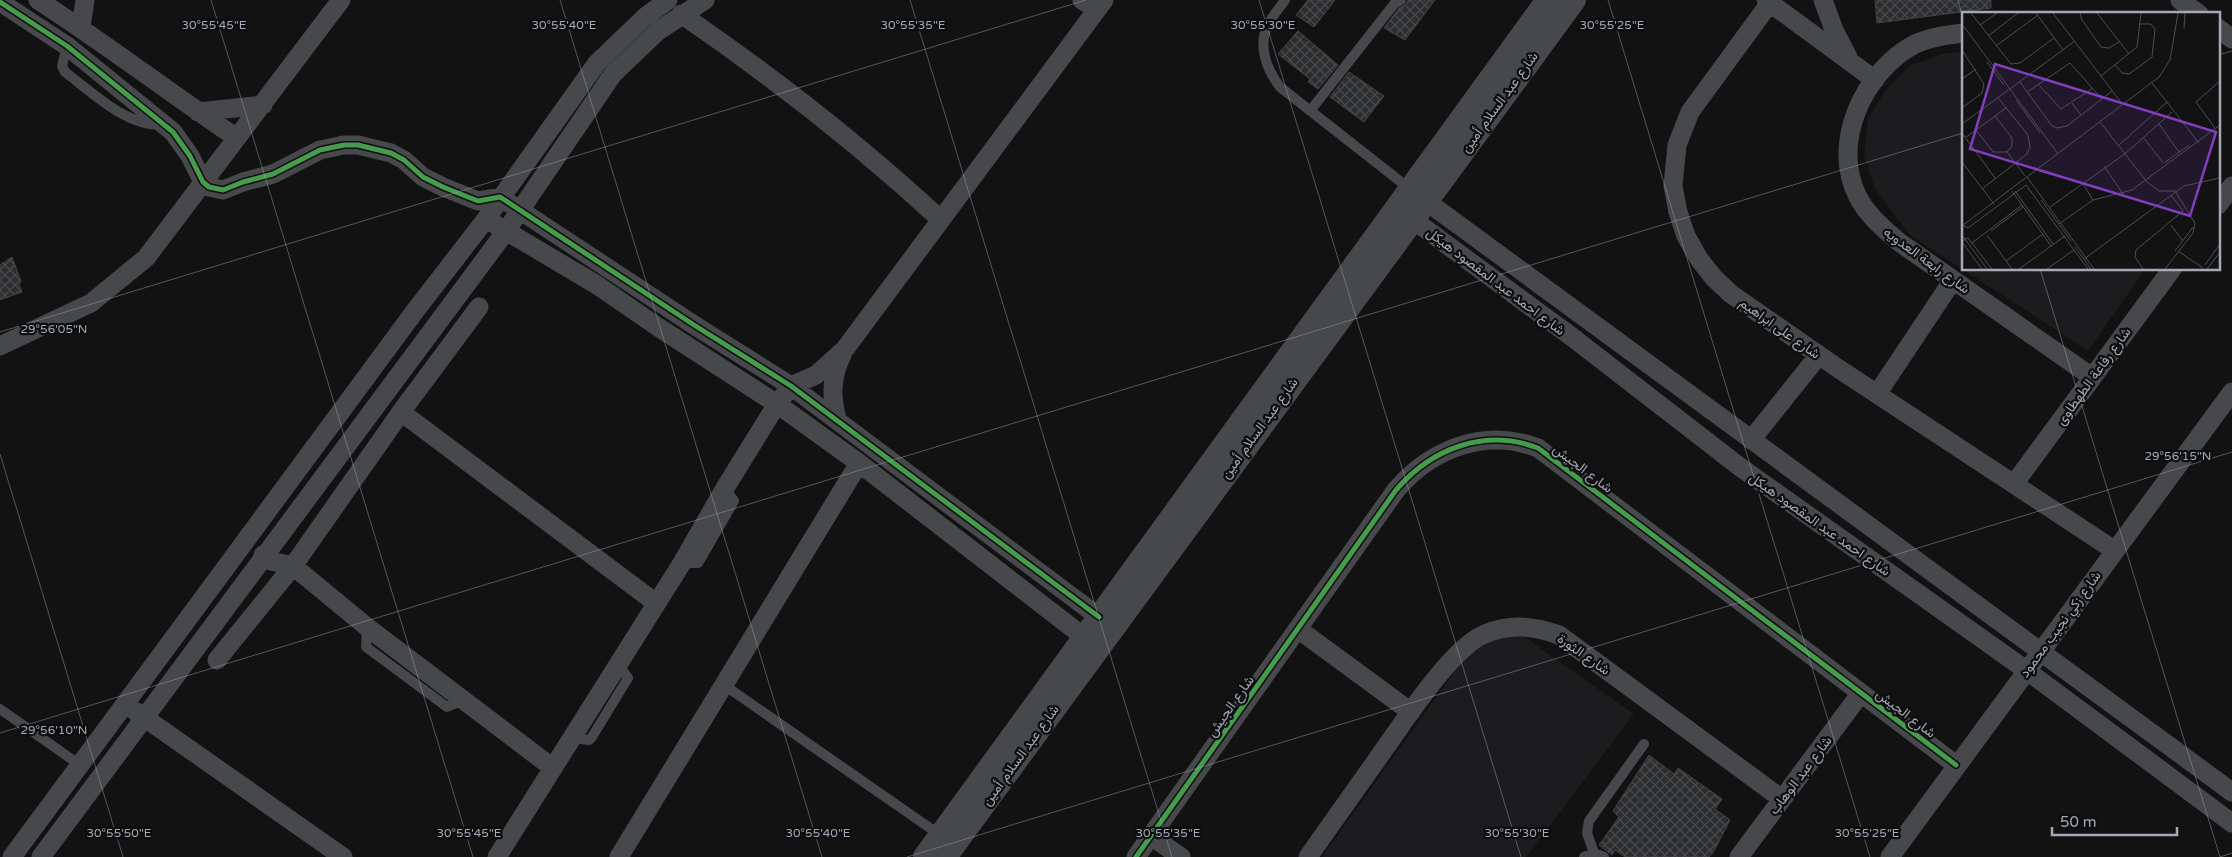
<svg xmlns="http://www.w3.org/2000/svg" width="2232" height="857" font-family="'Varela Round',Vazirmatn,sans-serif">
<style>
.built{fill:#1c1c1e}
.building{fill:url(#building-cross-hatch);stroke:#424346}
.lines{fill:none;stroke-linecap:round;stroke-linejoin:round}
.service{stroke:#47484b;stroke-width:10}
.minor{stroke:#47484b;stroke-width:19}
.tertiary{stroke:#47484b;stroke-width:24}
.cycleway-casing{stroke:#0c0d0e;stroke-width:8}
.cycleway{stroke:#469c4c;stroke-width:5}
.ticks{fill:none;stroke:#a4a9b3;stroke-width:1;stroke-opacity:0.45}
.labels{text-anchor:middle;stroke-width:4.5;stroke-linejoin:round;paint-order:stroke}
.street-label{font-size:14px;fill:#a4a9b3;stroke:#0c0d0e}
.inset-road{fill:none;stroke:#4c4e52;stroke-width:1}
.view{fill:#813fbd;fill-opacity:0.15;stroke:#813fbd;stroke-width:2.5}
.inset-edge{fill:none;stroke:#a4a9b3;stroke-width:2.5}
.ticks-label{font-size:12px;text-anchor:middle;fill:#a4a9b3;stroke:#0c0d0e;stroke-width:4.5;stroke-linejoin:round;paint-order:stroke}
</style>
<defs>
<pattern id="building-cross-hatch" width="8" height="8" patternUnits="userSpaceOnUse" patternTransform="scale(1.25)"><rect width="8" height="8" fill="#2c2d2e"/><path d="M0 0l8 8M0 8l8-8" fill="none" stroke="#48494a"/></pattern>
</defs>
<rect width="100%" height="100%" fill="#121212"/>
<!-- built -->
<path class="built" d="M 1963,52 L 1963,269 L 2145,269 L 2088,351 L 1910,235 L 1875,189 L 1864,156 L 1868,119 L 1885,91 L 1911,65 L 1946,53 Z
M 1520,634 L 1634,714 L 1526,857 L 1322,857 L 1467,654 L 1487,636 Z"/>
<!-- building -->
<path class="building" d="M 1308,0 L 1335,0 L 1314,27 L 1296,15 Z
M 1408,0 L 1435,0 L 1405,40 L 1384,28 L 1399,8 L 1406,4 Z
M 1875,0 L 1991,0 L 1991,8 L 1877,23 Z
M 1298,31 L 1338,65 L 1318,89 L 1308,82 L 1310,79 L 1278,54 Z
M 1349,72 L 1384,96 L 1364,122 L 1330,97 Z
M 12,257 L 21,281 L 19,284 L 22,292 L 0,300 L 0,265 Z
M 1649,755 L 1674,774 L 1678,768 L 1722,799 L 1715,809 L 1730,820 L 1714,851 L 1709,857 L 1625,857 L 1615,850 L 1612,855 L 1599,845 L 1619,817 L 1613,811 Z"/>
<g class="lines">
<!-- service -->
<path class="service" d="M 1285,0 C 1279,9 1271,17 1267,27 C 1258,47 1267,70 1280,87 L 1410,189
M 67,46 L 62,66 L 65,72 C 93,93 127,127 163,125
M 1310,111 L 1395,3 L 1401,0
M 682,563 L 698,563 L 700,560 L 734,501 L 725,488
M 367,627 L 366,647 L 447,707 L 464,700
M 724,685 L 940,835
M 0,709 L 80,765
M 573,738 L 589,740 L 592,737 L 628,678 L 618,664
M 1594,853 L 1587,833 L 1589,821 L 1644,744
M 1584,857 L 1594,853 L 1604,857"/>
<!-- minor -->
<path class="minor" d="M 38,0 C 106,44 170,93 237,138
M 1082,0 L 1097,9
M 1766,0 L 1875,80
M 1772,0 L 1690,112 L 1677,145 L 1673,186 L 1678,212 L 1686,236 L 1699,259 L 1714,278 L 1731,294 L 1839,369 L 2114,550
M 1823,0 L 1834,30 L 1848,57
M 2180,0 L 2199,14
M 0,2 L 67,46 L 173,132 L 190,156 L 203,182 L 209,187 L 223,190 L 243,182 L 273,174 L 320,150 L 344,145 L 358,145 L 391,153 L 404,160 L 423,177 L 443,187 L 478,201 L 500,197 L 694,325 L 791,386 L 1099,617
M 681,14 C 773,77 859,144 941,220
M 81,27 L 85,0
M 2218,28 L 2232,39
M 1963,33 C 1947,35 1931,37 1915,44 C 1864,71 1830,143 1858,197 C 1868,216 1883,228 1899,242 L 2092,377
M 198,112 L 263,105
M 1426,201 L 2232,792
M 2218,205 L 2232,186
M 1412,219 L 1572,337 L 1740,467 L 2026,670 L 2232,823
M 496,225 L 597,285 L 658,327 L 777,404 L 859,463 L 1084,637
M 0,346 L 91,303 L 146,258 L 341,0
M 1877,394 L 1953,280
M 401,412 L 656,603
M 837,419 C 831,396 831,377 842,355
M 1751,440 L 1819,355
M 2014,484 L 2172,269
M 263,555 L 271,561 L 293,566 L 367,627 L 553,768
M 1298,629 L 1411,712
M 217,660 L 293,566 L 401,412 L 479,307
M 135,711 L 343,857
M 1151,836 L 1181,857
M 12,857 L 415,311 L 486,219 L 597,63 L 645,17 L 668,0
M 41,857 L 506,231 L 613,74 L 658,31 L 705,0
M 497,857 L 682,563 L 725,488 L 777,404 L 791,386 L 816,375 L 845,349 L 1104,0
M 619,857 L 859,463
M 1136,857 L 1396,490 C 1432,448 1485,428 1538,448 L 1956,765
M 1308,857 C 1333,822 1358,786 1383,751 C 1405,720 1452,647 1485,634 C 1510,623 1535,626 1559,635 L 1782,799
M 1739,857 L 1861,693
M 1890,857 L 2232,392"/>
<!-- tertiary -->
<path class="tertiary" d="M 925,857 L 1548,0
M 945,857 L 1574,0"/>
<defs>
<path id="cycleway" d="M 0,2 L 67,46 L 173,132 L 190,156 L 203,182 L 209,187 L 223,190 L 243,182 L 273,174 L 320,150 L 344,145 L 358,145 L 391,153 L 404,160 L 423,177 L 443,187 L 478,201 L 500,197 L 694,325 L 791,386 L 1099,617
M 1136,857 L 1396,490 C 1432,448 1485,428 1538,448 L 1956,765"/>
</defs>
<!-- cycleway casing -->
<use href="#cycleway" class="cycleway-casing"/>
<!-- cycleway -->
<use href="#cycleway" class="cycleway"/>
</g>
<!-- ticks -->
<path class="ticks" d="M 211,0 L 473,857M 560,0 L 822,857M 910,0 L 1172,857M 1259,0 L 1521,857M 1608,0 L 1870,857M 1958,0 L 1963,18M 2218,55 L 2232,51M 2040,269 L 2220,857M 0,332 L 1086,0M 0,454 L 123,857M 0,733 L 1963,133M 907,857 L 2232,452M 2220,857 L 2232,853"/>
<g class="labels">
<!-- street labels -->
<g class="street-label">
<text transform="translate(1499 102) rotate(-54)" y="5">شارع عبد السلام أمين</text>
<text transform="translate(1927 260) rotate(36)" y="5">شارع رابعة العدويه</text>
<text transform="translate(1496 281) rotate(37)" y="5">شارع احمد عبد المقصود هيكل</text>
<text transform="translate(1780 328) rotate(35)" y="5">شارع على ابراهيم</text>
<text transform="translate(2093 376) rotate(-54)" y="5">شارع رفاعة الطهطاوى</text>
<text transform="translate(1259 428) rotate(-54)" y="5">شارع عبد السلام أمين</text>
<text transform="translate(1583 468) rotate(37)" y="5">شارع الجيش</text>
<text transform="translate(1820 524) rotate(35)" y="5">شارع احمد عبد المقصود هيكل</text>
<text transform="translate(2060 624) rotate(-54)" y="5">شارع زكي نجيب محمود</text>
<text transform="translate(1584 654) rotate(35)" y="5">شارع الثورة</text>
<text transform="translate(1230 706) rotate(-55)" y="5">شارع الجيش</text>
<text transform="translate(1906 713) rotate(37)" y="5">شارع الجيش</text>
<text transform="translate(1020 755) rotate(-54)" y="5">شارع عبد السلام أمين</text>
<text transform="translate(1800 775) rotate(-53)" y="5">شارع عبد الوهاب</text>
</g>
</g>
<!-- overview -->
<g transform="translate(1962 12)">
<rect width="258" height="258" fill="#121212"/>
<path class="inset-road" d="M 9,1 L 49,52 L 58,51 L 92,26M 74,1 L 101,38M 91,1 L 161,93M 118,1 L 120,8 L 139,35 L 147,36 L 157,30M 135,1 L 167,42M 0,12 L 96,142M 18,13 L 35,1M 222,16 L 223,1M 26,24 L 56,1M 34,34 L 76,3M 0,38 L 22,72 L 20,81 L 0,96M 25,50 L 42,73M 153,53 L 160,61 L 167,62 L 190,45 L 193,17 L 189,12 L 178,12M 139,64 L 175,35 L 179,1M 0,67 L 14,57M 58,70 L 90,114 L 95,116 L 105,114 L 150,79M 190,71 L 237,131M 76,72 L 99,97 L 131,76M 65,80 L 108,51 L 140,87M 54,88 L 78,121M 110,91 L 119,103M 138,110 L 185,170 L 197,179 L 213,179 L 233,211 L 231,221 L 203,257M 0,112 L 113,29M 197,112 L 217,140M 253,116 L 234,90 L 258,69M 14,118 L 31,140 L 45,140 L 50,134 L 50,126 L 33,104M 0,121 L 33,166M 181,125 L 201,151M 3,126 L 44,96M 157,133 L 205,90M 45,140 L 63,164M 0,150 L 32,192M 202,151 L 227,133M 142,154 L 161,182M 65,165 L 132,257M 120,170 L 131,188M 20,177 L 65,142 L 68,135 L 66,123 L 36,86M 50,179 L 89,234M 53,179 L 91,232M 209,183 L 221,199M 79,188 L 109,229M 88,195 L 164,141 L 210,100M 97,212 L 131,188 L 170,178 L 258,113M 1,213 L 6,216 L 64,173 L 126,257M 209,213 L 221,229M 0,214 L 197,65 L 208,48 L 216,1M 29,219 L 61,195M 0,223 L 25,257M 25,223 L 50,257M 0,229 L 6,226 L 30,257M 0,230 L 20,257M 10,231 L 60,193M 113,235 L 129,257M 213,239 L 231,215M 216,239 L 241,256M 122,247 L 222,174 L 258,166M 44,249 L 81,222M 243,253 L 258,232M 57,257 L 103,224M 85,257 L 112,238M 181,257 L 173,245 L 174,238 L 221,199M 245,257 L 258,240"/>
<path class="view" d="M 33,52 L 254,120 L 228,204 L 8,137 Z"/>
<rect width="258" height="258" class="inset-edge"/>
</g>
<g class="ticks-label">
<text x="214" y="29">30°55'45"E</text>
<text x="564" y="29">30°55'40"E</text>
<text x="913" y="29">30°55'35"E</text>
<text x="1263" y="29">30°55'30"E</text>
<text x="1612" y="29">30°55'25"E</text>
<text x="54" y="333">29°56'05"N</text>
<text x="2178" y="460">29°56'15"N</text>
<text x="54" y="734">29°56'10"N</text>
<text x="119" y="837">30°55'50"E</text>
<text x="469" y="837">30°55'45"E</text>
<text x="818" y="837">30°55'40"E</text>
<text x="1168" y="837">30°55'35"E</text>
<text x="1517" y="837">30°55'30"E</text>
<text x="1867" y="837">30°55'25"E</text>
</g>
<!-- scale -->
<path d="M2052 827v8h125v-8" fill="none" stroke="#a4a9b3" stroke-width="2.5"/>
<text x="2060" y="827" font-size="15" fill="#a4a9b3" stroke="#0c0d0e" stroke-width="4" paint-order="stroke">50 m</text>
</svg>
